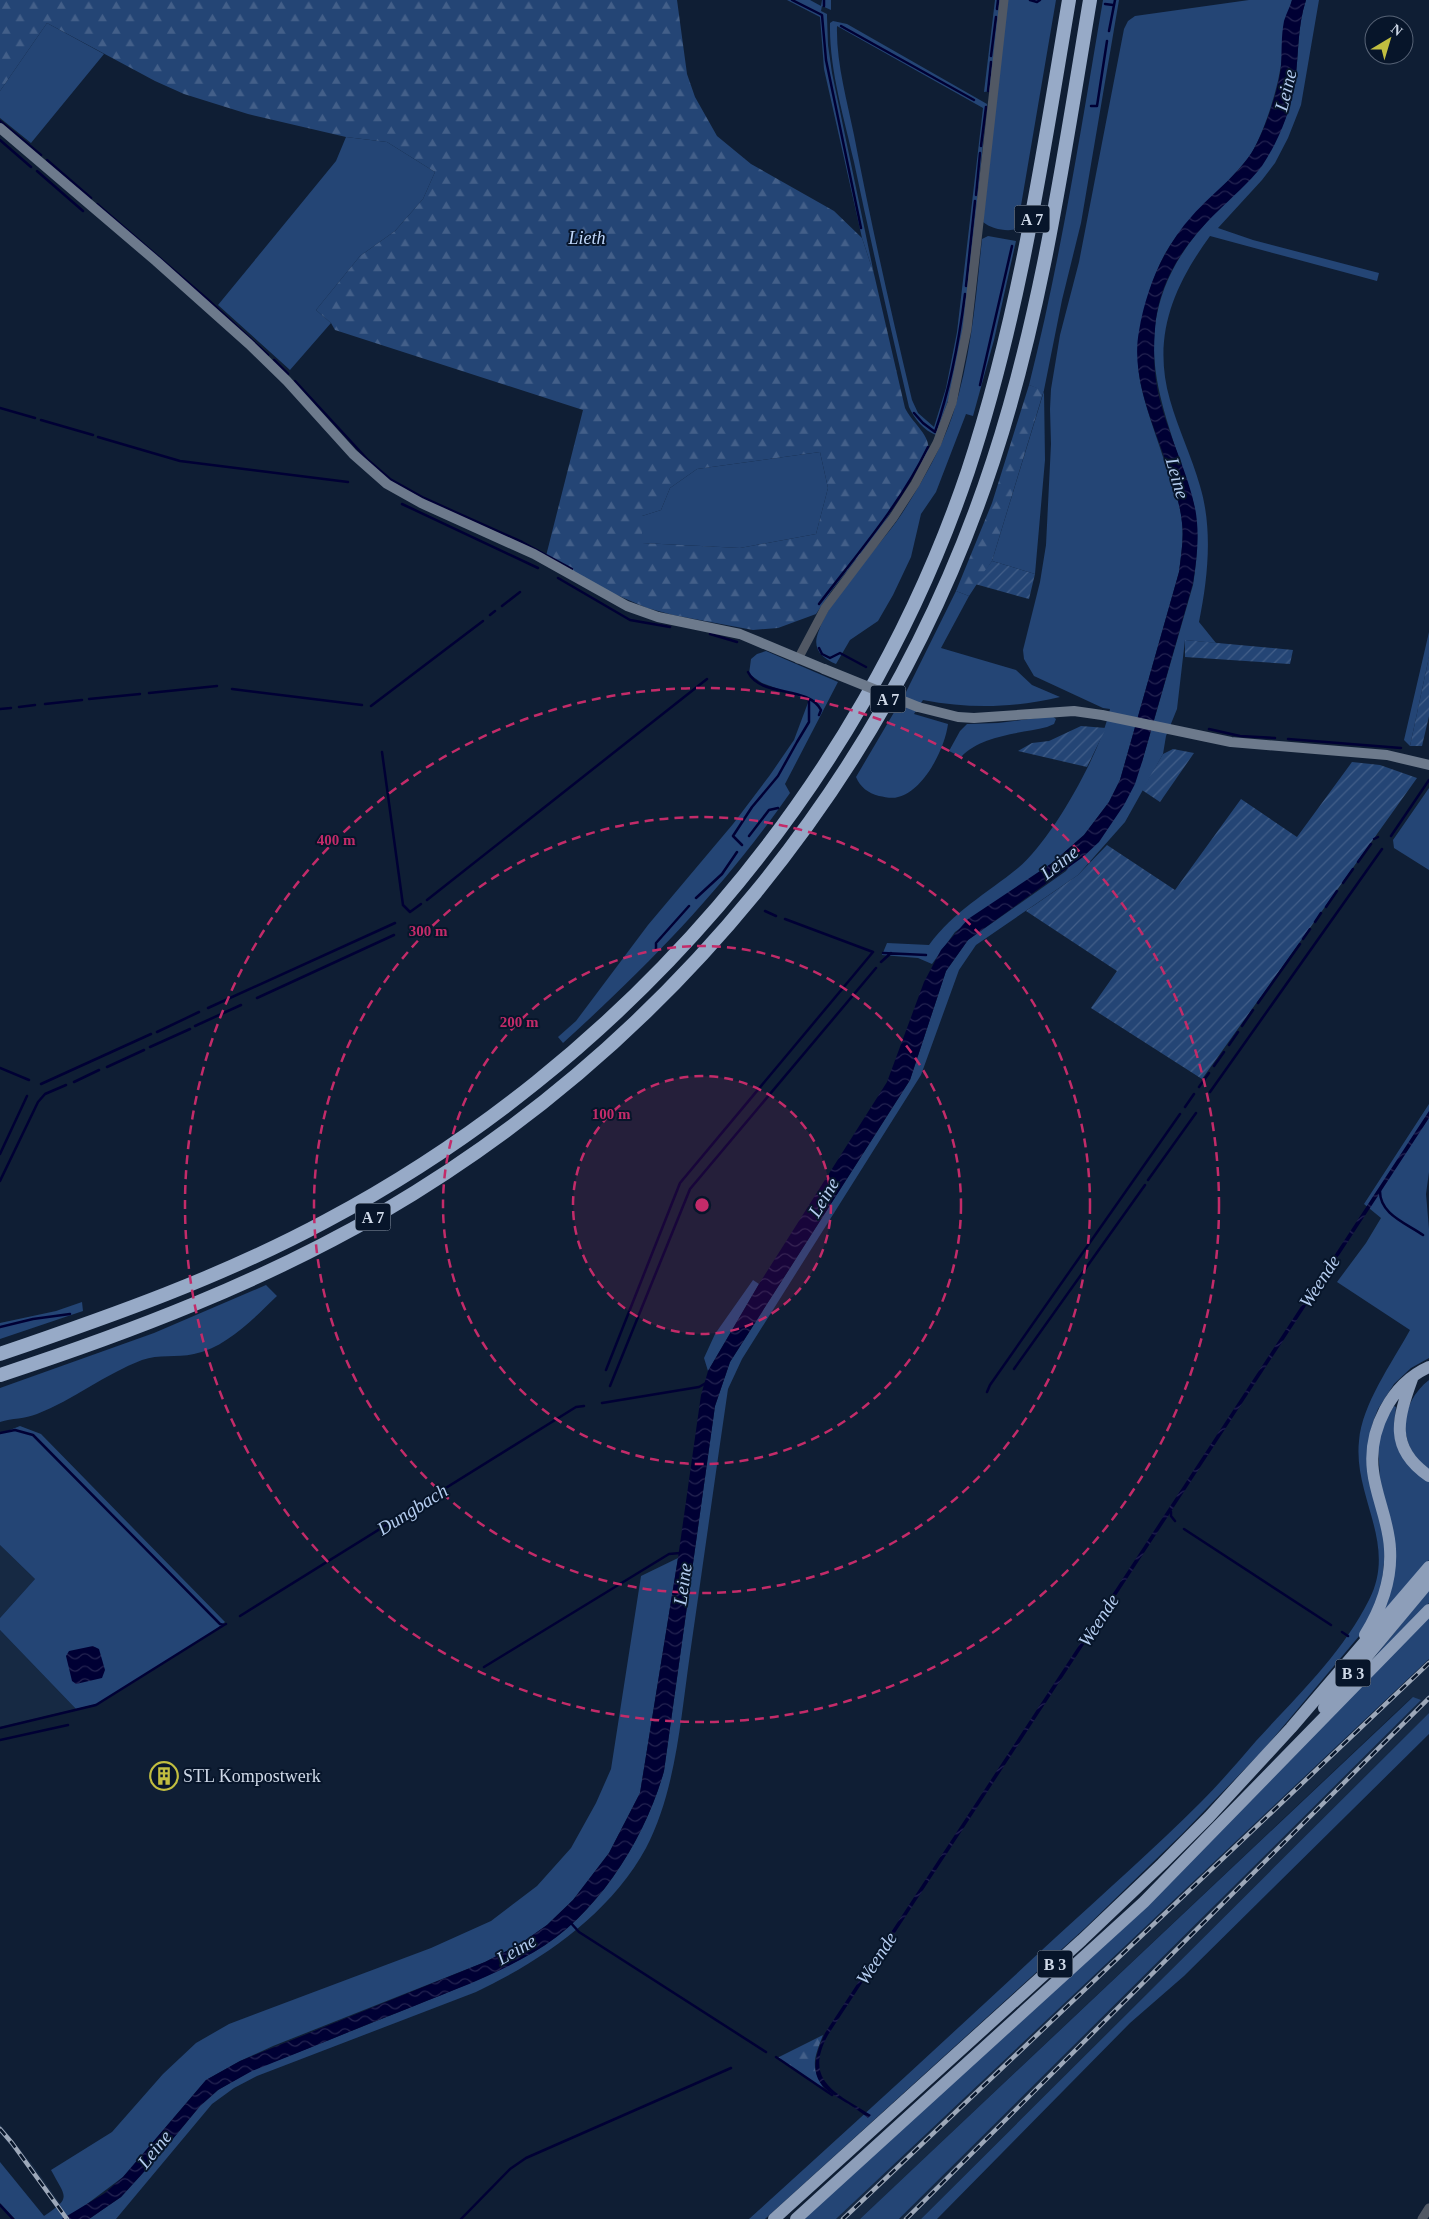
<svg xmlns="http://www.w3.org/2000/svg" width="1429" height="2219" font-family="'Times New Roman',serif">
<style>
.built{fill:#162943}
.grass{fill:#244575;fill-rule:evenodd}
.forest{fill:url(#forest-firs);fill-rule:evenodd}
.garden{fill:url(#garden-furrows)}
.water{fill:url(#water-waves)}
.lines{fill:none;stroke-linecap:round;stroke-linejoin:round}
.stream{stroke:#000034;stroke-width:2.5}
.tertiary{stroke:#515864;stroke-width:9}
.secondary{stroke:#6d7a8c;stroke-width:10}
.trunk{stroke:#8d9eb9;stroke-width:12}
.motorway{stroke:#97aac7;stroke-width:14}
.rail-casing{stroke:#9da8b9;stroke-width:4.5}
.rail{stroke:#07152a;stroke-width:2.5;stroke-dasharray:8;stroke-linecap:butt}
.secondary-bridge{stroke:#6d7a8c;stroke-width:10}
.ring{fill:none;stroke:#c32b69;stroke-width:2.5;stroke-dasharray:9 6}
.labels{text-anchor:middle;stroke-width:4;stroke-linejoin:round;paint-order:stroke}
.shield{fill:#07152a;stroke:#929eae;stroke-width:1}
.shield-label{font-size:16px;font-weight:bold;fill:#ced8e7}
.park-label{font-size:18px;font-style:italic;fill:#c0d8fb;stroke:#07152a}
.poi-label{font-size:18px;fill:#ced8e7;stroke:#07152a;text-anchor:start}
.water-label{font-size:19px;font-style:italic;fill:#b5cdf0;stroke:#07152a}
.centre{fill:#c32b69;stroke:#07152a;stroke-width:2.5}
.ring-label{font-size:15px;text-anchor:middle;font-weight:bold;fill:#c32b69;stroke:#07152a;stroke-width:4;stroke-linejoin:round;paint-order:stroke}
</style>
<defs>
<pattern id="forest-firs" width="22" height="20" patternUnits="userSpaceOnUse" patternTransform="scale(1.25)"><rect width="22" height="20" fill="#244575"/><path d="M5 1l3.5 6h-7zM16 11l3.5 6h-7z" fill="#435f89"/></pattern>
<pattern id="garden-furrows" width="10" height="10" patternUnits="userSpaceOnUse" patternTransform="scale(1.25)"><rect width="10" height="10" fill="#244575"/><path d="M-1 1l2-2M0 10L10 0M9 11l2-2" fill="none" stroke="#435f89"/></pattern>
<pattern id="water-waves" width="16" height="10" patternUnits="userSpaceOnUse" patternTransform="scale(1.25)"><rect width="16" height="10" fill="#000034"/><path d="M0 5q4-4 8 0t8 0" fill="none" stroke="#242451"/></pattern>
</defs>
<rect width="100%" height="100%" fill="#0f1e34"/>
<!-- built -->
<path class="built" d="M 0,1545 L 35,1579 L 0,1618 Z
M 0,1630 L 76,1709 L 0,1727 Z
M 1429,1659 L 1429,1713 L 921,2219 L 900,2219 L 1412,1697 L 860,2219 L 836,2219 Z
M 0,2124 L 35,2168 L 71,2219 L 63,2219 L 31,2171 L 0,2133 Z"/>
<!-- grass -->
<path class="grass" d="M 787,0 L 810,0 L 821,6 L 822,0 L 831,0 L 831,10 L 822,6 L 821,11 L 827,14 L 827,17 L 828,45 L 832,73 L 874,274 L 862,238 L 824,69 L 820,17 Z
M 995,0 L 1000,0 L 990,91 L 984,92 Z
M 1007,0 L 1056,0 L 1017,229 C 1007,232 991,229 983,222 Z
M 1103,0 L 1119,0 L 1081,223 L 1062,300 L 1044,390 L 1045,460 L 1035,574 L 992,561 L 1044,391 L 1029,385 C 1061,258 1081,129 1103,0 Z
M 1249,0 L 1292,0 C 1285,26 1284,54 1278,81 C 1272,106 1263,133 1251,154 C 1225,189 1189,214 1166,252 C 1150,280 1139,324 1138,357 C 1137,388 1154,427 1163,457 C 1170,478 1180,500 1182,522 C 1184,539 1181,555 1179,572 L 1120,780 L 1109,802 L 1084,835 L 1052,863 L 955,932 L 932,964 L 918,958 L 882,955 L 887,943 L 929,945 C 954,911 986,894 1018,868 C 1052,840 1101,752 1110,709 L 1103,708 L 1034,676 L 1024,659 L 1023,650 L 1040,582 L 1046,545 L 1051,444 L 1050,409 L 1051,389 L 1060,335 L 1079,262 L 1124,29 L 1128,21 L 1135,16 Z
M 1306,0 L 1319,0 L 1301,105 L 1288,138 L 1275,163 L 1262,180 L 1218,228 L 1253,240 L 1379,273 L 1377,281 L 1210,236 C 1173,287 1152,337 1170,400 C 1178,429 1192,457 1200,486 C 1213,529 1208,578 1199,622 L 1216,643 L 1185,640 L 1177,709 L 1166,736 L 1163,754 L 1125,822 L 1078,875 L 976,945 L 959,970 L 921,1075 L 742,1359 L 728,1389 C 715,1477 703,1565 690,1654 C 681,1716 676,1791 646,1848 C 610,1914 543,1960 476,1992 L 257,2076 L 234,2088 L 212,2104 L 116,2219 L 89,2219 L 121,2197 L 162,2152 L 200,2106 L 218,2090 L 252,2070 C 301,2052 350,2031 399,2012 C 445,1993 492,1976 534,1952 C 597,1916 645,1839 664,1771 L 715,1406 L 730,1362 L 910,1080 L 946,971 L 968,940 L 1066,871 L 1142,762 L 1193,585 C 1197,560 1199,536 1195,510 C 1193,498 1188,485 1184,474 C 1169,425 1149,379 1155,326 C 1161,280 1184,245 1216,212 C 1238,190 1260,171 1274,143 C 1284,124 1292,104 1295,82 C 1299,55 1297,27 1306,0 Z
M 833,21 L 847,24 L 987,104 L 964,331 L 952,389 L 936,435 C 924,431 914,418 909,407 C 890,325 871,243 854,162 C 844,117 829,69 830,23 ZM 837,26 L 983,108 L 957,332 L 946,388 L 934,427 L 918,413 L 912,400 C 891,312 871,224 854,135 C 847,100 836,62 837,26 Z
M 47,23 L 104,54 L 31,143 L 0,118 L 0,91 Z
M 346,137 L 387,142 L 435,172 L 423,199 L 395,231 L 360,256 L 316,310 L 331,323 L 290,370 L 218,305 L 336,161 Z
M 988,236 L 1016,241 L 994,340 L 973,416 L 966,414 L 936,492 L 921,514 L 911,557 L 893,595 L 878,621 L 850,640 L 836,664 C 822,658 812,649 818,633 C 832,592 876,552 901,515 C 921,484 941,450 953,414 C 971,358 976,298 982,239 Z
M 820,452 L 828,488 L 816,534 L 740,548 L 642,543 L 642,516 L 661,510 L 670,488 L 697,469 Z
M 956,591 L 969,596 L 941,648 L 1016,670 L 1032,685 L 1060,697 C 1013,708 970,709 923,700 L 914,714 L 948,724 C 945,748 924,791 898,797 C 892,799 885,797 879,796 C 868,793 860,787 856,777 L 906,692 Z
M 1429,632 L 1429,657 L 1410,746 L 1404,740 Z
M 766,651 L 838,682 L 785,784 L 790,793 C 723,889 649,965 563,1043 L 558,1037 L 576,1021 L 648,925 L 733,824 L 770,775 L 794,740 L 809,700 L 762,683 L 749,674 L 751,659 L 757,654 Z
M 1052,716 L 1056,719 L 1054,724 L 1047,727 C 1018,734 982,735 961,757 L 949,751 L 960,731 L 967,724 L 998,723 Z
M 1429,788 L 1429,870 L 1394,848 L 1393,840 Z
M 1429,1104 L 1429,1172 L 1426,1194 L 1429,1229 L 1429,1358 L 1411,1368 L 1394,1384 L 1378,1409 L 1373,1422 L 1369,1440 L 1386,1542 L 1381,1593 L 1360,1635 L 1264,1749 L 1182,1834 L 1085,1928 L 765,2219 L 749,2219 C 852,2126 954,2032 1055,1938 C 1104,1893 1154,1849 1201,1802 C 1220,1783 1238,1762 1256,1741 C 1296,1697 1342,1654 1369,1600 C 1398,1544 1353,1497 1359,1441 C 1362,1404 1392,1363 1410,1330 L 1337,1282 L 1366,1243 L 1381,1218 L 1364,1204 Z
M 753,1280 L 759,1284 L 708,1371 L 704,1358 L 715,1334 Z
M 266,1285 L 277,1296 C 254,1318 227,1347 194,1354 C 176,1358 159,1354 142,1360 C 105,1374 73,1400 37,1414 C 25,1419 12,1418 0,1422 L 0,1388 L 154,1333 Z
M 82,1302 L 83,1311 L 0,1339 L 0,1323 L 56,1311 Z
M 1429,1380 L 1429,1470 C 1424,1465 1416,1459 1413,1453 C 1398,1427 1406,1398 1429,1380 Z
M 1394,1406 L 1396,1407 L 1394,1424 L 1396,1438 L 1429,1481 L 1429,1560 L 1378,1620 L 1388,1601 L 1378,1447 L 1383,1423 Z
M 20,1426 L 41,1434 L 225,1622 L 210,1634 L 97,1704 L 76,1709 L 0,1630 L 0,1618 L 35,1579 L 0,1545 L 0,1434 Z
M 678,1558 L 640,1793 L 609,1853 L 573,1900 L 547,1925 L 520,1944 L 485,1962 L 273,2046 L 240,2061 L 206,2080 L 123,2177 L 79,2210 L 62,2219 L 15,2219 L 0,2203 L 0,2162 L 44,2216 C 72,2197 66,2198 51,2170 L 112,2132 L 163,2074 L 196,2043 L 229,2024 L 431,1948 L 491,1921 L 537,1886 L 571,1848 L 596,1803 L 611,1769 L 641,1576 Z
M 1429,1590 L 1429,1603 L 1360,1675 Z
M 1429,1616 L 1429,1659 L 836,2219 L 803,2219 L 1157,1896 Z
M 1413,1697 L 1421,1700 L 899,2219 L 860,2219 Z
M 1429,1713 L 1429,1734 L 1184,1976 L 1130,2023 L 937,2219 L 921,2219 Z"/>
<!-- forest -->
<path class="forest" d="M 0,0 L 677,0 L 687,74 L 695,97 L 717,136 L 751,164 L 834,211 L 862,238 L 874,274 L 905,408 C 912,423 932,436 928,452 L 879,531 L 832,590 L 816,614 L 778,628 L 753,630 L 673,615 L 647,608 L 612,593 L 546,556 L 583,410 L 335,330 L 331,323 L 316,310 L 360,256 L 395,231 L 423,199 L 435,172 L 387,142 L 346,137 L 248,114 L 184,94 L 155,81 L 47,23 L 0,91 ZM 820,452 L 828,488 L 816,534 L 740,548 L 642,543 L 642,516 L 661,510 L 670,488 L 697,469 Z
M 1029,385 L 1044,390 L 992,561 L 969,596 L 956,591 L 992,503 Z
M 823,2035 C 814,2059 810,2066 824,2089 L 777,2058 Z"/>
<!-- garden -->
<path class="garden" d="M 992,561 L 1035,574 L 1029,599 L 975,584 Z
M 1185,640 L 1293,650 L 1290,664 L 1185,657 Z
M 1429,657 L 1429,716 L 1422,746 L 1410,746 Z
M 1081,726 L 1106,728 L 1087,767 L 1018,751 L 1032,743 L 1049,741 Z
M 1173,749 L 1194,753 L 1160,802 L 1142,790 L 1163,754 Z
M 1352,762 L 1380,765 L 1417,778 L 1202,1079 L 1091,1008 L 1117,971 L 1026,911 L 1078,875 L 1107,845 L 1175,890 L 1241,799 L 1297,837 Z"/>
<!-- water -->
<path class="water" d="M 1292,0 L 1306,0 C 1297,27 1299,55 1295,82 C 1291,111 1278,142 1262,166 C 1249,183 1232,197 1217,212 C 1184,244 1158,282 1155,329 C 1153,354 1154,380 1161,404 C 1170,439 1188,473 1195,508 C 1200,533 1197,558 1193,583 L 1142,762 L 1135,784 L 1124,805 L 1099,842 L 1083,857 L 968,940 L 946,971 L 910,1080 L 730,1362 L 715,1406 L 664,1771 C 645,1839 597,1916 534,1952 C 492,1977 445,1993 399,2012 C 350,2031 301,2052 252,2071 L 218,2090 L 200,2106 L 162,2152 L 121,2197 L 89,2219 L 62,2219 L 105,2193 L 123,2177 L 206,2080 L 240,2061 L 485,1962 L 520,1944 L 547,1925 L 573,1900 L 609,1853 L 640,1793 L 678,1558 L 701,1395 L 708,1371 L 759,1284 L 887,1082 L 924,982 L 941,950 L 968,919 L 1052,863 L 1084,835 L 1109,802 L 1120,780 L 1179,572 C 1181,555 1184,539 1182,523 C 1176,462 1127,394 1139,331 C 1146,289 1163,248 1192,216 C 1213,192 1243,172 1257,143 C 1268,120 1278,91 1281,67 C 1282,51 1281,36 1284,21 C 1286,14 1290,7 1292,0 Z
M 1429,1111 L 1429,1118 L 1412,1144 L 828,2035 C 803,2081 836,2093 871,2115 L 868,2118 C 833,2089 798,2091 825,2033 Z
M 93,1646 L 99,1649 L 105,1670 L 102,1678 L 76,1684 L 72,1681 L 66,1656 L 69,1651 Z"/>
<g class="lines">
<!-- stream -->
<path class="stream" d="M 792,0 L 822,15 L 826,60 L 861,228
M 824,0 L 824,6
M 1030,0 L 1037,2 L 1040,0
M 1105,4 L 1113,5
M 997,9 L 998,0
M 841,26 L 974,100
M 1109,31 L 1115,0
M 991,56 L 996,17
M 988,91 L 991,62
M 1091,106 L 1097,106 L 1107,41
M 0,121 L 41,155
M 0,140 L 31,167
M 981,146 L 986,107
M 47,160 L 91,198
M 37,171 L 83,211
M 976,195 L 980,153
M 97,204 L 206,298 L 268,355
M 966,286 L 975,201
M 274,360 L 288,374
M 295,381 L 368,460 L 390,479 L 424,498 L 522,542 L 572,569
M 980,385 L 1012,246
M 0,408 L 35,418
M 914,413 L 923,423 L 935,432 C 951,386 959,341 965,294
M 41,420 L 93,435
M 98,437 L 180,461 L 348,482
M 402,504 L 538,568
M 558,578 L 630,620 L 670,627
M 819,604 C 858,553 900,505 928,447
M 502,606 L 520,592
M 490,615 L 495,611
M 710,634 L 737,642
M 819,648 L 822,654 L 830,658 L 840,653 L 866,667
M 748,672 C 761,698 808,685 821,710 L 819,715
M 232,689 L 362,705
M 149,693 L 217,686
M 89,699 L 140,694
M 45,704 L 82,700
M 371,706 L 483,621
M 19,707 L 35,705
M 0,709 L 11,708
M 1209,729 L 1240,736 L 1275,738
M 1288,739 L 1401,748
M 382,752 L 403,905 L 410,912 L 421,904
M 749,836 L 769,810 L 778,808
M 1391,836 L 1429,780
M 1374,839 L 1378,837
M 742,845 L 733,836 L 752,807 L 778,776 L 797,742 L 809,722 L 809,699
M 1358,862 L 1371,844
M 1343,883 L 1353,869
M 696,898 L 722,874 L 737,852
M 427,900 L 707,679
M 1326,907 L 1337,891
M 765,911 L 776,916
M 1315,922 L 1321,913
M 1303,939 L 1310,929
M 656,950 L 656,943 L 689,906
M 883,953 L 926,955
M 881,962 L 891,953
M 257,998 L 394,935
M 1258,1003 L 1300,944
M 208,1008 L 395,923
M 195,1026 L 241,1005
M 1242,1026 L 1253,1010
M 157,1032 L 199,1012
M 1229,1045 L 1238,1032
M 150,1047 L 190,1029
M 1214,1066 L 1224,1052
M 107,1067 L 144,1050
M 0,1068 L 29,1080
M 74,1082 L 99,1070
M 41,1084 L 151,1034
M 1199,1087 L 1209,1073
M 1210,1092 L 1382,849
M 1185,1107 L 1194,1094
M 0,1154 L 27,1096
M 1148,1180 L 1196,1113
M 0,1181 L 38,1102 L 45,1094 L 66,1085
M 1380,1190 C 1379,1214 1406,1223 1423,1235
M 0,1327 L 33,1319 L 70,1314
M 1014,1369 L 1145,1185
M 606,1370 L 680,1183 L 873,952 L 785,919
M 610,1386 L 690,1189 L 876,968
M 987,1392 L 990,1385 L 1180,1114
M 602,1403 L 699,1387 L 706,1383
M 0,1433 L 15,1430 L 33,1435 L 220,1624 L 224,1625 L 226,1624
M 1171,1512 L 1171,1516 L 1175,1521
M 1184,1529 L 1331,1625
M 240,1616 L 576,1407 L 584,1406
M 1342,1632 L 1348,1636
M 484,1667 L 669,1554 L 680,1553
M 0,1728 L 96,1705 L 224,1625
M 0,1740 L 68,1725
M 570,1922 L 579,1932 L 766,2052
M 776,2057 L 832,2095
M 0,2205 L 13,2219
M 461,2219 L 510,2169 L 526,2158 L 731,2068"/>
<!-- tertiary -->
<path class="tertiary" d="M 798,659 L 825,608 L 893,518 L 915,484 L 937,443 L 952,403 L 967,329 L 1004,0
M 1422,2219 L 1429,2208"/>
<!-- secondary -->
<path class="secondary" d="M 0,128 L 156,261 L 249,344 L 287,381 L 353,454 L 387,484 L 421,503 L 534,554 L 627,606 L 658,617 L 740,634 L 824,669
M 918,707 L 958,717 L 974,718 L 1074,711 L 1102,715 L 1231,742 L 1387,755 L 1429,765"/>
<!-- trunk -->
<path class="trunk" d="M 1412,1379 C 1398,1418 1388,1448 1429,1476
M 1365,1635 C 1381,1609 1392,1580 1390,1549 C 1389,1522 1376,1497 1373,1471 C 1368,1430 1391,1384 1429,1367
M 1324,1708 L 1429,1582
M 774,2219 L 1082,1940 L 1162,1864 L 1209,1817 L 1291,1728 L 1429,1567
M 796,2219 L 1144,1902 L 1429,1610"/>
<!-- motorway -->
<path class="motorway" d="M 0,1354 C 111,1316 222,1277 326,1221 C 623,1063 860,791 968,471 C 1019,317 1042,160 1069,0
M 0,1375 C 131,1332 262,1282 381,1213 C 667,1046 890,776 993,461 C 1042,312 1064,155 1090,0"/>
<defs>
<path id="rail" d="M 0,2129 L 12,2143 L 67,2219
M 843,2219 L 1429,1663
M 906,2219 L 1429,1698"/>
</defs>
<!-- rail casing -->
<use href="#rail" class="rail-casing"/>
<!-- rail -->
<use href="#rail" class="rail"/>
<!-- secondary-bridge -->
<path class="secondary-bridge" d="M 824,669 L 918,707"/>
</g>
<!-- distance rings -->
<circle cx="702" cy="1205" r="129" fill="#c32b69" fill-opacity=".12"/>
<g class="ring">
<circle cx="702" cy="1205" r="129"/>
<circle cx="702" cy="1205" r="259"/>
<circle cx="702" cy="1205" r="388"/>
<circle cx="702" cy="1205" r="517"/>
</g>
<!-- icons -->
<defs>
<symbol id="building-ring" viewBox="-11 -11 22 22"><circle r="9.5" fill="#07152a" stroke="#c1be40" stroke-width="1.5"/><path d="M-4-6H4V6H1V3H-1V6H-4ZM-2.5-4.3h1.7v1.8h-1.7ZM.8-4.3h1.7v1.8H.8ZM-2.5-1h1.7V.8h-1.7ZM.8-1h1.7V.8H.8Z" fill="#c1be40"/></symbol>
</defs>
<g fill-rule="evenodd">
<use href="#building-ring" x="148" y="1760" width="32" height="32"/>
</g>
<g class="labels">
<!-- shield labels -->
<g class="shield">
<rect x="1014.5" y="205.5" width="35" height="27" rx="4"/>
<rect x="870.5" y="685.5" width="35" height="27" rx="4"/>
<rect x="355.5" y="1203.5" width="35" height="27" rx="4"/>
<rect x="1335.5" y="1659.5" width="35" height="27" rx="4"/>
<rect x="1037.5" y="1950.5" width="35" height="27" rx="4"/>
</g>
<g class="shield-label">
<text x="1032" y="225">A 7</text>
<text x="888" y="705">A 7</text>
<text x="373" y="1223">A 7</text>
<text x="1353" y="1679">B 3</text>
<text x="1055" y="1970">B 3</text>
</g>
<!-- park labels -->
<g class="park-label">
<text x="587" y="244">Lieth</text>
</g>
<!-- poi labels -->
<g class="poi-label">
<text x="183" y="1782">STL Kompostwerk</text>
</g>
<!-- water labels -->
<g class="water-label">
<text transform="translate(1285 90) rotate(-76)" y="7">Leine</text>
<text transform="translate(1178 478) rotate(74)" y="7">Leine</text>
<text transform="translate(1059 862) rotate(-38)" y="7">Leine</text>
<text transform="translate(823 1197) rotate(-59)" y="7">Leine</text>
<text transform="translate(1319 1281) rotate(-57)" y="7">Weende</text>
<text transform="translate(412 1509) rotate(-32)" y="7">Dungbach</text>
<text transform="translate(682 1584) rotate(-82)" y="7">Leine</text>
<text transform="translate(1098 1620) rotate(-57)" y="7">Weende</text>
<text transform="translate(516 1949) rotate(-30)" y="7">Leine</text>
<text transform="translate(876 1958) rotate(-57)" y="7">Weende</text>
<text transform="translate(154 2149) rotate(-51)" y="7">Leine</text>
</g>
</g>
<circle cx="702" cy="1205" r="8" class="centre"/>
<g class="ring-label">
<text x="336" y="845">400 m</text>
<text x="428" y="936">300 m</text>
<text x="519" y="1027">200 m</text>
<text x="611" y="1119">100 m</text>
</g>
<!-- north arrow -->
<g transform="translate(1389 40) rotate(38)"><circle r="24" fill="#07152a" stroke="#576376"/>
<path d="M0-4L9 19L0 12L-9 19Z" fill="#c1be40"/>
<text y="-8" font-size="14" font-weight="bold" text-anchor="middle" fill="#ced8e7">N</text>
</g>
</svg>
